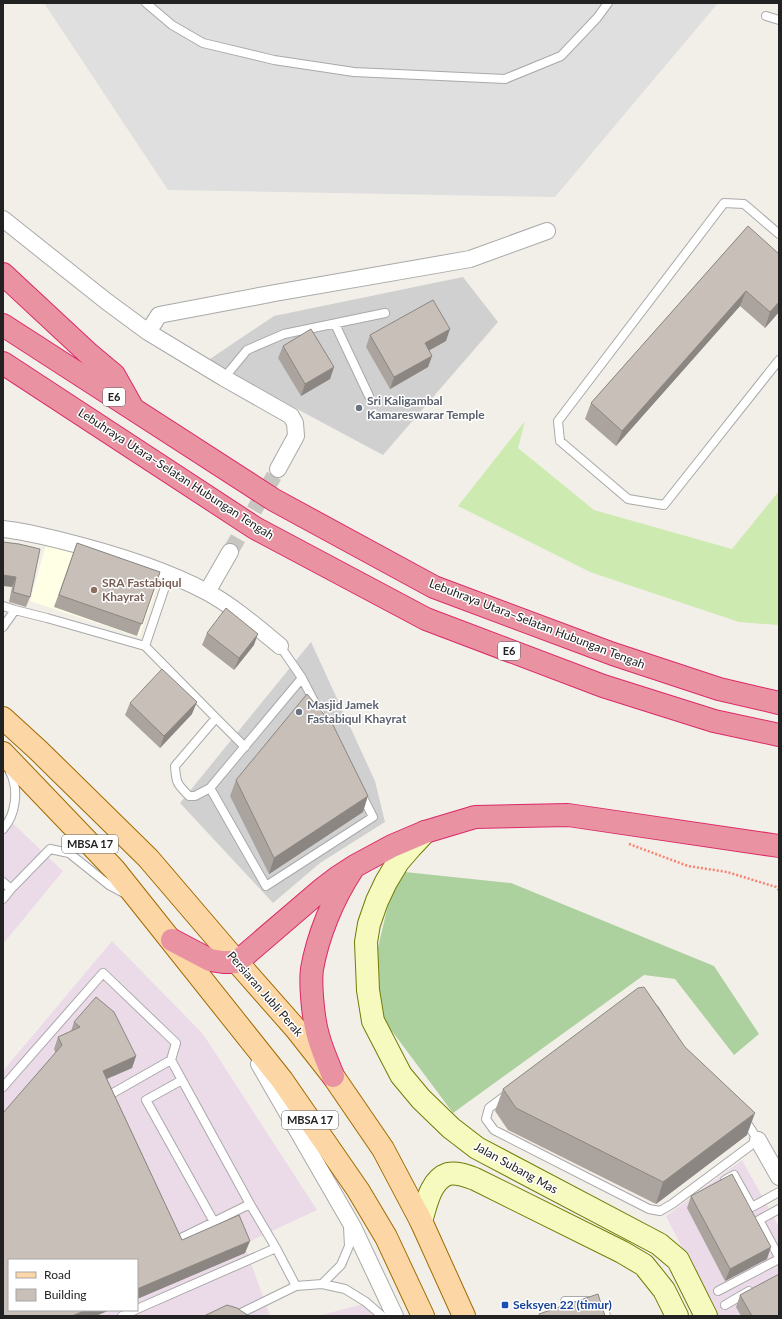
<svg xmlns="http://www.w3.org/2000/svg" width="782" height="1319" font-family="Lato,sans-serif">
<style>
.residential{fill:#e0dfdf}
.industrial{fill:#ebdbe8;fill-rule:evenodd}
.education{fill:#ffffe5}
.religious{fill:#d0d0d0}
.grass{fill:#cdebb0}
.forest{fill:#add19e}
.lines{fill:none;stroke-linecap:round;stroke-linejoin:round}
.street-tunnel{stroke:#c8c6c1;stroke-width:16;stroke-dasharray:16 8;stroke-linecap:butt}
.lane-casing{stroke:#a9a9a9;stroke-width:10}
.street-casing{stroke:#a9a9a9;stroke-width:18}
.secondary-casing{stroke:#707d05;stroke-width:24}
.primary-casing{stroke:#a06b00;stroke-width:24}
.highway-casing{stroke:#dc2a67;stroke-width:24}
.path{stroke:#fa8072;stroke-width:2.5;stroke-dasharray:2 2;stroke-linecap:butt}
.lane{stroke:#fff;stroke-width:8}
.street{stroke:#fff;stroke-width:16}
.secondary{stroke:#f7fabf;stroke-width:22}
.primary{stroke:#fcd6a4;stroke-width:22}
.highway{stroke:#e892a2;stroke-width:22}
.wall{fill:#aba49e}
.shaded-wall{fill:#8b8681}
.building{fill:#c7bfb8;stroke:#8b8681}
.worship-dot{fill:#6b7280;stroke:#fff;stroke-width:1.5}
.education-dot{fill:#8d6e63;stroke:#fff;stroke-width:1.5}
.transit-dot{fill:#1a4fb4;stroke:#fff;stroke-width:1.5}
.labels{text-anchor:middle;stroke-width:3;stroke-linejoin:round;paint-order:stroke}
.shield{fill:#fff;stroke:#646464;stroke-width:1}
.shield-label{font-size:11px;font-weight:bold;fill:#222}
.worship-label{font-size:12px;font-weight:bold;fill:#5b616d;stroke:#fff;text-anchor:start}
.street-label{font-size:12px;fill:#222;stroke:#fff}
.education-label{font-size:12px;font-weight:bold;fill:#785e54;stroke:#fff;text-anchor:start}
.transit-label{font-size:12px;font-weight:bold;fill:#164399;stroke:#fff;text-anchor:start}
</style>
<rect width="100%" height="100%" fill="#f2efe9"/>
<!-- residential -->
<path class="residential" d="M 44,3 L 718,3 L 555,197 L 168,190 Z"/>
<!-- industrial -->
<path class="industrial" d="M 3,814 L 63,871 L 3,944 Z
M 112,941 L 203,1034 L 317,1210 L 244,1244 L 270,1316 L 3,1316 L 3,1071 ZM 9,1260 L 137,1260 L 137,1310 L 9,1310 Z
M 742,1160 L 779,1227 L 779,1316 L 717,1316 L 666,1216 Z
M 367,1303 L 372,1316 L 318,1316 Z"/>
<!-- education -->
<path class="education" d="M 46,545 L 102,558 L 160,579 L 139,637 L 30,601 Z"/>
<!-- religious -->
<path class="religious" d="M 463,277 L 498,322 L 383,455 L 207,361 L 274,316 Z
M 311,642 L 375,781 L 385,822 L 320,863 L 273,903 L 180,803 Z"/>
<!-- grass -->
<path class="grass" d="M 525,421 L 518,448 L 594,510 L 732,549 L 779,491 L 779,625 L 739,622 L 590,572 L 458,506 Z"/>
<!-- forest -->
<path class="forest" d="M 405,872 L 511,883 L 714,966 L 759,1034 L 734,1055 L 675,979 L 644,975 L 453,1113 L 383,1019 L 375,960 L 389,901 Z"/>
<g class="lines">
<!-- street-tunnel -->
<path class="street-tunnel" d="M 230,552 L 278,469"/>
<defs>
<path id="lane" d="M 146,3 L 172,25 L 203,43 L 274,60 L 354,72 L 505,79 L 561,56 L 597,18 L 608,3
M 766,16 L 779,20
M 779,234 L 744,204 L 724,203 L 558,421 L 560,441 L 628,499 L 664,505 L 779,360
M 335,324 L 369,396
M 224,378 L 247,350 L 284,334 L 385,313
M 3,606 L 15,610 L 47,618 L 145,646 L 169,575
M 3,627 L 15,610
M 145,646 L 216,718 L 175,766 C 176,783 177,784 189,796 L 195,796 L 210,788
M 280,646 L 302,678
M 302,678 L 373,817 L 266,886 L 210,788 Z
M 216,718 L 245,747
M 3,829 C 16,815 19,789 10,772
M 3,882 L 11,889
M 3,899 L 11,889 L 50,849 L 69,853 L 109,885 L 124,893
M 642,1002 L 655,1010 L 687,1063 L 743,1117 L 758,1140 L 672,1204 L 660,1211 L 649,1209 L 494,1130 L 486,1119 L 489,1108 L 627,1005 Z
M 182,1080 L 146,1100 L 214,1222
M 3,1087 L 103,973 L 176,1043 L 171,1060 L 250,1204 L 276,1248 L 296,1286
M 113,1093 L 171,1060
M 725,1180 L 734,1175 L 752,1207 L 779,1192
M 779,1209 L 759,1220 L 779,1257
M 179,1239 L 250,1204
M 322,1284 L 341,1265 L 349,1246 L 348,1227
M 718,1291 L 779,1259
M 565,1301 L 587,1301
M 597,1305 L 605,1312 L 606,1316
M 725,1305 L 749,1291
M 137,1309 L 276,1248
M 233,1313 L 239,1314 L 296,1286 L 322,1284 L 345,1289 L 366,1302 L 382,1316
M 122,1316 L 135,1310"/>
<path id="street" d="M 3,219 L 106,301 L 148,332 L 224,378 L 291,416 L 295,423 L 296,436 L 278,469
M 148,332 L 159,315 L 275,293 L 470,259 L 547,231
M 3,529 C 23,531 43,536 63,541 C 111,553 162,568 207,592 C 233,606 257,627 280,646
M 207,592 L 230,552
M 259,1064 L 353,1227 L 395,1316
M 758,1140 L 779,1177"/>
<path id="secondary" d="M 425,832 L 411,847 L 398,862 L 386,882 L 377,901 L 369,924 L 366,942 L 368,990 L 373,1021 L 401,1075 L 421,1099 L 451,1128 L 477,1148 L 659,1244 L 678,1260 L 706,1316
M 421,1221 C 426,1206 430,1180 448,1174 C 457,1172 467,1176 475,1179 L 622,1252 L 644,1265 L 664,1290 L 677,1316"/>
<path id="primary" d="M 3,718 L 38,750 L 148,858 L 237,962 L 296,1029 L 333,1076 L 383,1149 L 421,1221 L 464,1316
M 3,753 L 114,869 L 282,1080 L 358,1190 L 386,1237 L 423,1316"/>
<path id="highway" d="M 3,274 L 89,354 L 114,375 L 132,407
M 3,325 L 274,500 L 434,587 L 613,654 L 719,689 L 779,703
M 3,363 L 255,528 L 426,619 L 603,686 L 714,721 L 779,735
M 172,940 L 210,960 L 223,962 L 237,962 L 321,890 L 338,877 L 355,866 L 392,846 L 425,832 L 475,817 L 568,815 L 779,846
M 333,1076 C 327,1060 319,1044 316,1027 C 313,1013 310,983 312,969 C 318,935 333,899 352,870"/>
</defs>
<!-- lane casing -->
<use href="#lane" class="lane-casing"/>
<!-- street casing -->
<use href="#street" class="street-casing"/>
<!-- secondary casing -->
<use href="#secondary" class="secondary-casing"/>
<!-- primary casing -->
<use href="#primary" class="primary-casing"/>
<!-- highway casing -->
<use href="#highway" class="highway-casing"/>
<!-- path -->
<path class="path" d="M 629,844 L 688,866 L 727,872 L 776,887 L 779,890"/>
<!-- lane -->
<use href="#lane" class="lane"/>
<!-- street -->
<use href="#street" class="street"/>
<!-- secondary -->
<use href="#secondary" class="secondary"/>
<!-- primary -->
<use href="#primary" class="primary"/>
<!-- highway -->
<use href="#highway" class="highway"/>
</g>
<!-- wall -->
<path class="wall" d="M 748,226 L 779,312 L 765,328 L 740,306 L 616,446 L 585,419 L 591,403 Z
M 370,335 L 446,341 L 429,350 L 432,356 L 428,367 L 390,389 L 366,347 Z
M 283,346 L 334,367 L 330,379 L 301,396 L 278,358 Z
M 3,542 L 30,597 L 26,607 L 9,602 L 12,587 Z
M 77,543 L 160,572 L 137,636 L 54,607 Z
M 207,633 L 254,645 L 234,670 L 202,645 Z
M 130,703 L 192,714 L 160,748 L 125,715 Z
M 236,780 L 363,812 L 269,874 L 230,796 Z
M 74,1022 L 136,1056 L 132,1068 L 107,1079 L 182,1240 L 245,1253 L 137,1299 L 137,1260 L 54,1049 L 58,1037 L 71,1031 Z
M 685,1047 L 747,1135 L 656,1204 L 508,1130 L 495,1111 L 503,1089 Z
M 691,1196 L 767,1259 L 725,1281 L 687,1208 Z
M 740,1295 L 779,1316 L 741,1316 L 736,1307 Z"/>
<!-- shaded-wall -->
<path class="shaded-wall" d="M 746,291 L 740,306 L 616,446 L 622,431 Z
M 779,302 L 779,312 L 765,328 L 770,312 Z
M 450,329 L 446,341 L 421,355 L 425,343 Z
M 432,356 L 428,367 L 390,389 L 394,377 Z
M 334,367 L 330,379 L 301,396 L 305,384 Z
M 3,575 L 16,577 L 12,587 L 3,586 Z
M 258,634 L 254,645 L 234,670 L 239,658 Z
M 197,702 L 192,714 L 160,748 L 164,736 Z
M 368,796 L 363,812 L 269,874 L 274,858 Z
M 136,1056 L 132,1068 L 99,1082 L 103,1071 Z
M 755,1113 L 747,1135 L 656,1204 L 663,1182 Z
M 250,1241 L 245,1253 L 137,1299 L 137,1289 Z
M 771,1247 L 767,1259 L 725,1281 L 730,1269 Z
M 86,1310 L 110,1310 L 96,1316 L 72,1316 Z"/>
<!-- building -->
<path class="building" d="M 748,226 L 779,254 L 779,302 L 770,312 L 746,291 L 622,431 L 591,403 Z
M 433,300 L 450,329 L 425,343 L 432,356 L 394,377 L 370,335 Z
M 311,329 L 334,367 L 305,384 L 283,346 Z
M 3,542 L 19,544 L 40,549 L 30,597 L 13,592 L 16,577 L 3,575 Z
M 77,543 L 160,572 L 142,624 L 59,595 Z
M 226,608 L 258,634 L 239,658 L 207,633 Z
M 162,669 L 197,702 L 164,736 L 130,703 Z
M 307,694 L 333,725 L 368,796 L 274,858 L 236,780 Z
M 644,987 L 685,1047 L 755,1113 L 663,1182 L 516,1108 L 503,1089 L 638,988 Z
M 96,997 L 114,1012 L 136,1056 L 103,1071 L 182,1240 L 239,1215 L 250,1241 L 137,1289 L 137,1260 L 9,1260 L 9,1310 L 86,1310 L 72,1316 L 3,1316 L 3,1113 L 62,1045 L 58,1037 L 80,1027 L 74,1022 Z
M 732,1174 L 771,1247 L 730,1269 L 691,1196 Z
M 779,1274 L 779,1316 L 752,1316 L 740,1295 Z
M 598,1294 L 605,1316 L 540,1316 L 539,1314 Z
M 227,1305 L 237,1308 L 249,1316 L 204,1316 Z"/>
<!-- markers -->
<g class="worship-dot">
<circle cx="359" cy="408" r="4"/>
<circle cx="299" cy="712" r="4"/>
</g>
<circle class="education-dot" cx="94" cy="590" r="4"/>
<rect class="transit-dot" x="501" y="1301" width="8" height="8" rx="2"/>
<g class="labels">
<!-- shield labels -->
<g class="shield">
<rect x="103" y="388" width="22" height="18" rx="3"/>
<rect x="498" y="642" width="22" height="18" rx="3"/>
<rect x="62" y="835" width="56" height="18" rx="3"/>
<rect x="282" y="1111" width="56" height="18" rx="3"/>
</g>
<g class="shield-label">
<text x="114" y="401">E6</text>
<text x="509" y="655">E6</text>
<text x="90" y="848">MBSA 17</text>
<text x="310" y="1124">MBSA 17</text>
</g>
<!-- worship labels -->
<g class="worship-label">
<text x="367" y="405">Sri Kaligambal<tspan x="367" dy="14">Kamareswarar Temple</tspan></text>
<text x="307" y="709">Masjid Jamek<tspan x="307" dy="14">Fastabiqul Khayrat</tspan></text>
</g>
<!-- street labels -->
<g class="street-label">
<text transform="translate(176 474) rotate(33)" y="4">Lebuhraya Utara–Selatan Hubungan Tengah</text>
<text transform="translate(537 624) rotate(21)" y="4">Lebuhraya Utara–Selatan Hubungan Tengah</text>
<text transform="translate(265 994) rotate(49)" y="4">Persiaran Jubli Perak</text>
<text transform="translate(516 1168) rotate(29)" y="4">Jalan Subang Mas</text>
</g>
<!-- education labels -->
<g class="education-label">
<text x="102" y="587">SRA Fastabiqul<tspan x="102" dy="14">Khayrat</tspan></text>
</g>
<!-- transit labels -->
<g class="transit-label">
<text x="513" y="1309">Seksyen 22 (timur)</text>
</g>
</g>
<!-- border -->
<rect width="782" height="1319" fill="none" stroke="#222222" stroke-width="8"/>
<!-- legend -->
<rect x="8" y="1259" width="130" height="52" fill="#ffffff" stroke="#a7a7a7"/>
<rect x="16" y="1272" width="20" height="6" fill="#fcd6a4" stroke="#a7a7a7"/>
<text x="44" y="1279" font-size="12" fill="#222222">Road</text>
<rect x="16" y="1289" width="20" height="12" fill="#c7bfb8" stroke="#a7a7a7"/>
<text x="44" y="1299" font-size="12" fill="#222222">Building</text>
</svg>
